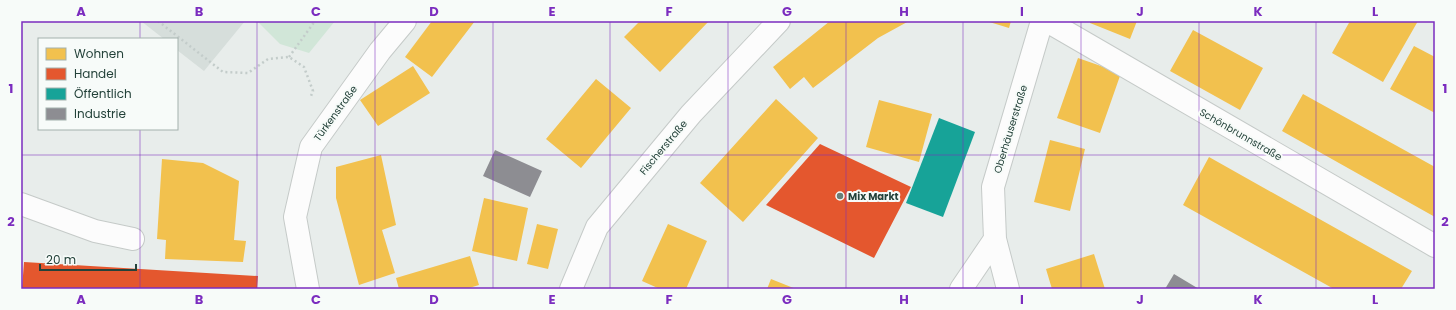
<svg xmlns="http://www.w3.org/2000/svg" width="1456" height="310" font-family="Poppins,sans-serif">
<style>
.built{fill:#d6dedb}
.green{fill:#d1e6d8}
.homes{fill:#f2c14e}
.shops{fill:#e4572e}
.public{fill:#17a398}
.industry{fill:#8d8d92}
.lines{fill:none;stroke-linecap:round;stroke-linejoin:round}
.minor-casing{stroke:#c5cac8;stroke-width:24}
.tertiary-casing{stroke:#c5cac8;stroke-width:24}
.path{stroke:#c3ccca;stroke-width:2.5;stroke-dasharray:2 3;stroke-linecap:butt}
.minor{stroke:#fcfcfc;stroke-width:22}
.tertiary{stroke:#fcfcfc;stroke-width:22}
.grid{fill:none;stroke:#7b2cbf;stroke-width:1;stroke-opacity:0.55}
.poi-dot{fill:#697e78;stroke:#f7fbf9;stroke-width:1.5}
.labels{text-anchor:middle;stroke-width:4;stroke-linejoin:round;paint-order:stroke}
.street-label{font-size:10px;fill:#24423a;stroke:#f7fbf9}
.poi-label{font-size:10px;font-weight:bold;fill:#24423a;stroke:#f7fbf9;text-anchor:start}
.neatline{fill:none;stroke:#7b2cbf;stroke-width:1.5}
.grid-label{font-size:13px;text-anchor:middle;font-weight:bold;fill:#7b2cbf}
</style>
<rect width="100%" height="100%" fill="#e8edeb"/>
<!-- built -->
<path class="built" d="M 141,21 L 245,21 L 204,71 L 177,50 L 177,39 L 164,39 Z"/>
<!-- green -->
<path class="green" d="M 257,21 L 335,21 L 309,53 L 280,44 Z"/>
<!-- homes -->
<path class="homes" d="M 432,21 L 475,21 L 432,77 L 405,57 Z
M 640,21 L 709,21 L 660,72 L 624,37 Z
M 830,21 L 909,21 L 878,38 L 813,88 L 804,77 L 790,89 L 773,67 Z
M 986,21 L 1011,21 L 1009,28 Z
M 1090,21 L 1137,21 L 1130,39 L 1090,23 Z
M 1350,21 L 1418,21 L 1383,82 L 1332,53 Z
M 1193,30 L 1263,68 L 1240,110 L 1170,71 Z
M 1414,46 L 1435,57 L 1435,113 L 1390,89 Z
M 1078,58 L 1121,73 L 1100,133 L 1057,118 Z
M 413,66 L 430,93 L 378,126 L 360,100 Z
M 596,79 L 631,108 L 581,168 L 546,139 Z
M 1303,94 L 1435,167 L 1435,217 L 1282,131 Z
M 776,99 L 818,138 L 743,222 L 700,183 Z
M 879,100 L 932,114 L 919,162 L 866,147 Z
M 1050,140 L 1085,149 L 1070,211 L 1034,202 Z
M 381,155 L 396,225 L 382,230 L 395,273 L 359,285 L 336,198 L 336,167 Z
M 1209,157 L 1412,271 L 1401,289 L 1334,289 L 1183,205 Z
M 162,159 L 203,163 L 239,181 L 234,240 L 246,241 L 243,262 L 165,259 L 166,240 L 157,239 Z
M 484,198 L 528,208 L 517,261 L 472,251 Z
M 537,224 L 558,229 L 548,269 L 527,264 Z
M 668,224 L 707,241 L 686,289 L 660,289 L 642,281 Z
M 1094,254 L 1105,289 L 1052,289 L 1046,269 Z
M 470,256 L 479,285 L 466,289 L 399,289 L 396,278 Z
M 771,279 L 796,289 L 767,289 Z"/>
<!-- shops -->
<path class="shops" d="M 820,144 L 911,187 L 874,258 L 766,205 Z
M 24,262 L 258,276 L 257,289 L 22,289 Z"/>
<!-- public -->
<path class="public" d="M 939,118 L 975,132 L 943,217 L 906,203 Z"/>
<!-- industry -->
<path class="industry" d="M 495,150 L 542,171 L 530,197 L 483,176 Z
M 1174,274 L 1199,289 L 1165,289 Z"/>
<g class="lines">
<defs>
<path id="minor" d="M 1047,21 L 1435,246
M 21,204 L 95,231 L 133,239
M 308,289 L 295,217 L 311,147 L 380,51 L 405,21
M 961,289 L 995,239
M 1008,289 L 995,239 L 993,187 L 1042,21"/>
<path id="tertiary" d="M 571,289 L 597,227 L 691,114 L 779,21"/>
</defs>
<!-- minor casing -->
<use href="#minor" class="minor-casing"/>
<!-- tertiary casing -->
<use href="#tertiary" class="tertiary-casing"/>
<!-- path -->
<path class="path" d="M 158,21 L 223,72 L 248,73 L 268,59 L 289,57 L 304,67 L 313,91 L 311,96
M 289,57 L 315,21"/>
<!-- minor -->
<use href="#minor" class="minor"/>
<!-- tertiary -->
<use href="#tertiary" class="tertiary"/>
</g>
<!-- grid -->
<path class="grid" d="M 140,21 L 140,39M 257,21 L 257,289M 375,21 L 375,289M 493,21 L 493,289M 610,21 L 610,289M 728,21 L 728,289M 846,21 L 846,289M 963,21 L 963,289M 1081,21 L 1081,289M 1199,21 L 1199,289M 1316,21 L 1316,289M 140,129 L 140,289M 21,155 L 1435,155"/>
<!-- markers -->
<circle class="poi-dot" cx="840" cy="196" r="4"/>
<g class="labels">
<!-- street labels -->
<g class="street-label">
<text transform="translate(335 113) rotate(-54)" y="4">Türkenstraße</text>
<text transform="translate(1010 129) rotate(-73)" y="4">Oberhäuserstraße</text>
<text transform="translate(1241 134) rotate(30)" y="4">Schönbrunnstraße</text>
<text transform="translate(663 147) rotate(-50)" y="4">Fischerstraße</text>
</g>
<!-- poi labels -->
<g class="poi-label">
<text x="848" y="200">Mix Markt</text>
</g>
</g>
<!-- border -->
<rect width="1456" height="310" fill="none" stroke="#f7fbf9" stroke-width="44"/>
<!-- legend -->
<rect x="38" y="38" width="140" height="92" fill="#f7fbf9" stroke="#a3b1ad"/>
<rect x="46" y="48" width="20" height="12" fill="#f2c14e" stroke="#a3b1ad"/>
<text x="74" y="58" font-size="12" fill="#24423a">Wohnen</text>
<rect x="46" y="68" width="20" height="12" fill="#e4572e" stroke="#a3b1ad"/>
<text x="74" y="78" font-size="12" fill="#24423a">Handel</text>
<rect x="46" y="88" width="20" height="12" fill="#17a398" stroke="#a3b1ad"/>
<text x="74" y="98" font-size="12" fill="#24423a">Öffentlich</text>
<rect x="46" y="108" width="20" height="12" fill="#8d8d92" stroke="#a3b1ad"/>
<text x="74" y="118" font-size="12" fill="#24423a">Industrie</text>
<!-- scale -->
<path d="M40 264v6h96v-6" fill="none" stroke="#24423a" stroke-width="2"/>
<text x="46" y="264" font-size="12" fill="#24423a" stroke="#f7fbf9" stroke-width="3" paint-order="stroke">20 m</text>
<rect x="22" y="22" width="1412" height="266" class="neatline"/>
<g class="grid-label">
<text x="81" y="16">A</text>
<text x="199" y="16">B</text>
<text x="316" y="16">C</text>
<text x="434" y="16">D</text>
<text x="552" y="16">E</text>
<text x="669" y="16">F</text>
<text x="787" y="16">G</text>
<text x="904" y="16">H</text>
<text x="1022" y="16">I</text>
<text x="1140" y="16">J</text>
<text x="1258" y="16">K</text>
<text x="1375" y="16">L</text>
<text x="11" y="93">1</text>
<text x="1445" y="93">1</text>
<text x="11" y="226">2</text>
<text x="1445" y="226">2</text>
<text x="81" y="304">A</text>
<text x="199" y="304">B</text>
<text x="316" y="304">C</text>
<text x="434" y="304">D</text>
<text x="552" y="304">E</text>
<text x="669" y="304">F</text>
<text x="787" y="304">G</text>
<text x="904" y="304">H</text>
<text x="1022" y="304">I</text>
<text x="1140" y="304">J</text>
<text x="1258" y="304">K</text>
<text x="1375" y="304">L</text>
</g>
</svg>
